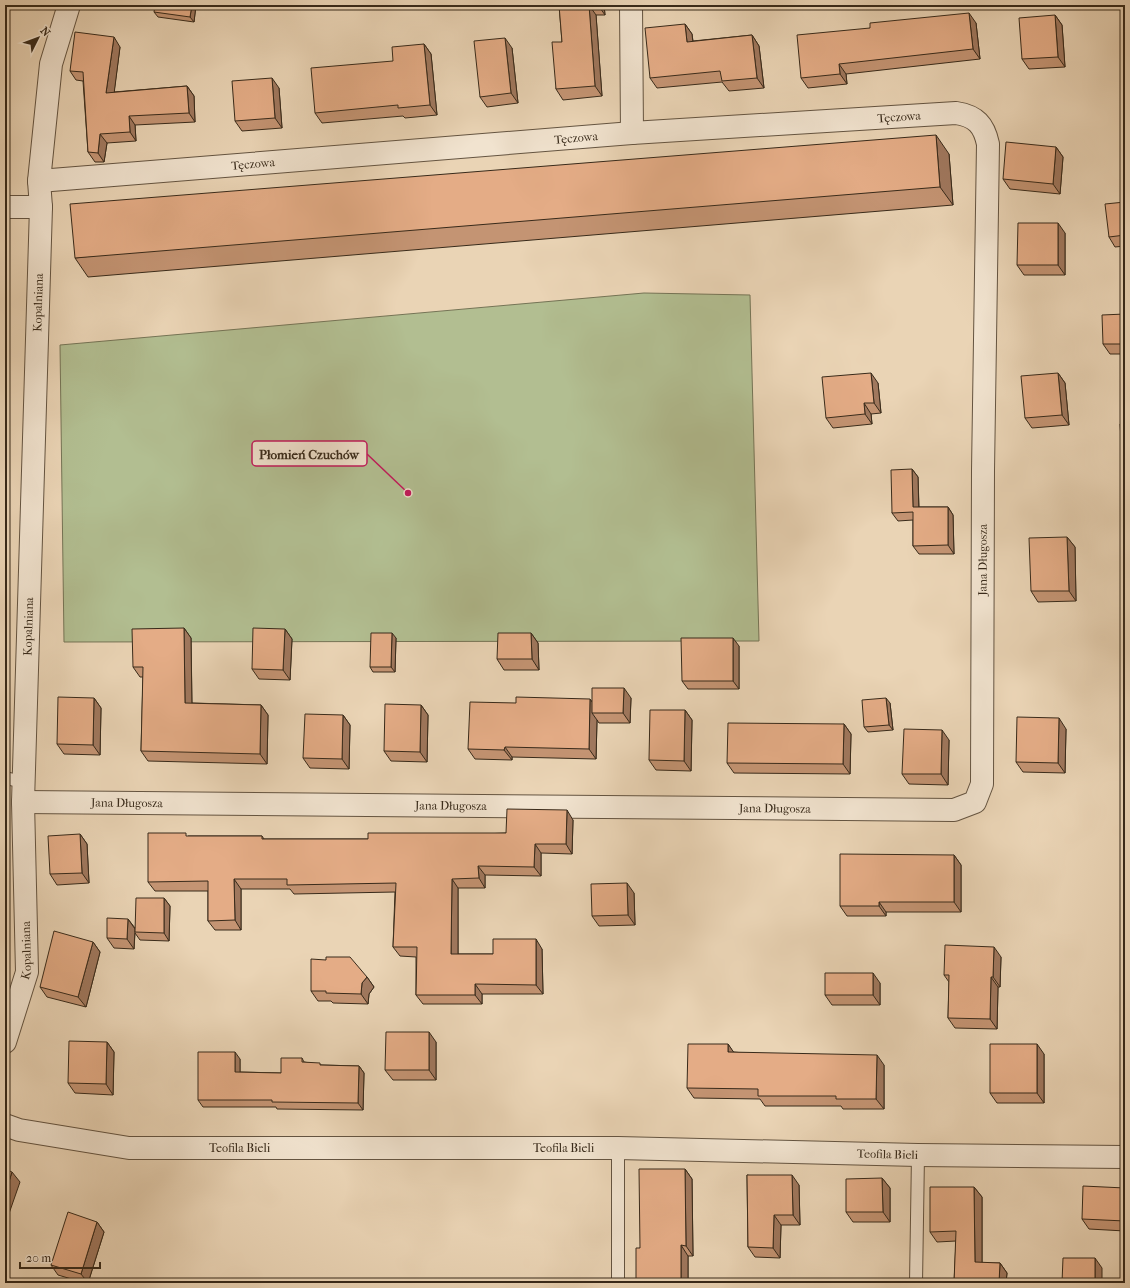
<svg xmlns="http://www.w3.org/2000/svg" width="1130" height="1288" font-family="'IM FELL French Canon',serif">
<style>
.green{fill:#b2be91;stroke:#757456}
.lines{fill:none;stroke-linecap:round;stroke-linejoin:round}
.lane-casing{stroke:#645441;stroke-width:14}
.street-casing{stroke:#645441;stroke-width:24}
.lane{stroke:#f1e3cf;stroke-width:12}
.street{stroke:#f1e3cf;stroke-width:22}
.wall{fill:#c49473;stroke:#382a1a}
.shaded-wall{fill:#a0785e;stroke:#382a1a}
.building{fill:#e4ac86;stroke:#382a1a}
.labels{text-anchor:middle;stroke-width:3.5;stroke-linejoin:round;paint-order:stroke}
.street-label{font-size:12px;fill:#382a1a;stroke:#f1e3cf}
.leader{fill:none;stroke:#c2185b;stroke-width:1.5}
.callout-dot{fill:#c2185b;stroke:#f1e3cf;stroke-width:1.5}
.callout{fill:#f1e3cf;stroke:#c2185b;stroke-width:1.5}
.callout-label{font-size:13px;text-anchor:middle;font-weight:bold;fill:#382a1a}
</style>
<rect width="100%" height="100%" fill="#ead4b5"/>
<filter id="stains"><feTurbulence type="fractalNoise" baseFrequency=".005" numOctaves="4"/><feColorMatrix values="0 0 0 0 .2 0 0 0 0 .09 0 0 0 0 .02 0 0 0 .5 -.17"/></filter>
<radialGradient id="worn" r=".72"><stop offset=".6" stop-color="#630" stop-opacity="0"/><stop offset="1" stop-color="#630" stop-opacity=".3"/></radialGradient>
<!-- green -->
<path class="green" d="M 644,293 L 750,295 L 759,641 L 64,642 L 60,345 Z"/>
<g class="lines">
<defs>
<path id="lane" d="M 5,778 L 24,782
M 618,1148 L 618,1283
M 916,1283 L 918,1155"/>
<g id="street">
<path d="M 631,5 L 632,133"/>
<path d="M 5,207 L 41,207"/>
<path id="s1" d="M 23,802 L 954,810 L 975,802 L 982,784 L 983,471 L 988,144 C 984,125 976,116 956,113 L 632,133 L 39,181"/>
<path id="s2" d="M 5,1042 L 27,972 L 23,802 L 41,207 L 39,181 L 51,64 L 69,5"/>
<path id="s3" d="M 5,1125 L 19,1130 L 129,1148 L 618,1148 L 918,1155 L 1125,1157"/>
</g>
</defs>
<!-- lane casing -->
<use href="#lane" class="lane-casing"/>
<!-- street casing -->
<use href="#street" class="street-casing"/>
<!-- lane -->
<use href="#lane" class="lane"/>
<!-- street -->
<use href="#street" class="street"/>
</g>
<!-- wall -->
<path class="wall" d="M 196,5 L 194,22 L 158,17 L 154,12 Z
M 559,5 L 604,5 L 605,15 L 596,15 L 602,96 L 563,100 L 556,89 L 562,42 Z
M 1055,15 L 1062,25 L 1065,67 L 1029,69 L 1022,59 Z
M 976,23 L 980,59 L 846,74 L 847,84 L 808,88 L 801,78 L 870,28 Z
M 685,24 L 692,34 L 693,41 L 752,35 L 759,46 L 764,88 L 729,91 L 722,82 L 657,88 L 650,78 Z
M 424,44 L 431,54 L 437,115 L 405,118 L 403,116 L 322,123 L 315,113 L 393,61 Z
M 120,47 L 114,92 L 187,86 L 194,96 L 195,122 L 135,125 L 136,141 L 107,143 L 104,162 L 95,162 L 88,152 L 83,81 L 76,80 L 70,71 Z
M 512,48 L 518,103 L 487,107 L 480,97 Z
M 279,88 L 282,128 L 242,131 L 235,121 Z
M 1056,147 L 1063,157 L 1060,194 L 1010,189 L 1003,179 Z
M 949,154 L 953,205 L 88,277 L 75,258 Z
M 1125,202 L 1125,246 L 1115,247 L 1109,237 Z
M 1065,233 L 1065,275 L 1024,275 L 1017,265 Z
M 1125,314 L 1125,354 L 1110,354 L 1103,344 Z
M 1058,373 L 1065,383 L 1069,425 L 1032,428 L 1025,418 Z
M 878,383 L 881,413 L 871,414 L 872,424 L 833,428 L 826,418 Z
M 1125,424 L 1125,457 L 1122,453 Z
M 912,469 L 918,477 L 919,507 L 948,507 L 953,515 L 954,554 L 919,554 L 913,546 L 913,520 L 898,521 L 892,513 Z
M 1067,537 L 1075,547 L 1076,601 L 1038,602 L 1031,591 Z
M 184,628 L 191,638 L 192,703 L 261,705 L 268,715 L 267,764 L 148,761 L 141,751 L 143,677 L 140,677 L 133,667 Z
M 285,629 L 292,639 L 290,680 L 259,679 L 252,669 Z
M 531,633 L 538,643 L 539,670 L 504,670 L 497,659 Z
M 396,638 L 395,672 L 373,672 L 370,667 Z
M 739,646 L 739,689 L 688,689 L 682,681 Z
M 94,698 L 101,708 L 100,755 L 64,754 L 57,744 Z
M 631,698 L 630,723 L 599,723 L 597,720 L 596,759 L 512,757 L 512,760 L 475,759 L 468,749 L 516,703 L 592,701 Z
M 890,703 L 893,730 L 868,732 L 864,727 Z
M 421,705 L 428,715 L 427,762 L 391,761 L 384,751 Z
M 685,710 L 692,720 L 691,771 L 656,770 L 649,760 Z
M 343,715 L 350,725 L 349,769 L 310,768 L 303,758 Z
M 844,724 L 851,734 L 850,774 L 734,773 L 727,763 Z
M 1066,729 L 1065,773 L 1023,772 L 1016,762 Z
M 949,740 L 948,785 L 909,784 L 902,774 Z
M 573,820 L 572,854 L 541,853 L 541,876 L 485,875 L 485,888 L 458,888 L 458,954 L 493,954 L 542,949 L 543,994 L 482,994 L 482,1004 L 423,1004 L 416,995 L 416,957 L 400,956 L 393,947 L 395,892 L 294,894 L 290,889 L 241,889 L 241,930 L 215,930 L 208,921 L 208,891 L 155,891 L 148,882 L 188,836 L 262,836 L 264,839 L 368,839 L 506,833 Z
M 80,834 L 87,844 L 89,883 L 57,885 L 50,874 Z
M 954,855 L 961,865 L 961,912 L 886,912 L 886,916 L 847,916 L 840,906 Z
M 634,893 L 635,925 L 599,926 L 592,916 Z
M 164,898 L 170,906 L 169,941 L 140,940 L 135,933 L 134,949 L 114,948 L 107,938 L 128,919 L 135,928 Z
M 93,942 L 100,952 L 86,1007 L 47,997 L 40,987 Z
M 1001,957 L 1000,987 L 998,987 L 997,1029 L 955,1028 L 948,1018 L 949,982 L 944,975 Z
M 367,977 L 374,987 L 369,994 L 368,1004 L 333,1003 L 331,1001 L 318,1001 L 311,991 Z
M 880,983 L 880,1005 L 832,1005 L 825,995 Z
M 107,1042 L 114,1052 L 113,1095 L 75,1093 L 68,1083 Z
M 436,1042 L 436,1080 L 393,1080 L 385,1070 Z
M 728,1044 L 733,1052 L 884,1065 L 884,1109 L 843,1109 L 841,1106 L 765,1106 L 760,1099 L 694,1098 L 687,1088 Z
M 1044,1054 L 1044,1103 L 997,1103 L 990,1093 Z
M 302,1058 L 304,1062 L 322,1065 L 359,1066 L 364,1073 L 363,1110 L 277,1109 L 276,1107 L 203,1107 L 198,1100 L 240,1059 L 240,1072 L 281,1073 Z
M 685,1169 L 692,1179 L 693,1256 L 688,1256 L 688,1283 L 636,1283 L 640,1248 Z
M 747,1175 L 799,1185 L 800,1225 L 781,1225 L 780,1258 L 755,1257 L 748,1247 Z
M 882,1178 L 890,1188 L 890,1222 L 853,1222 L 846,1212 Z
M 974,1187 L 982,1197 L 982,1263 L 1000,1263 L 1007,1273 L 1006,1283 L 954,1283 L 956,1241 L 937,1242 L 930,1232 Z
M 1125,1188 L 1125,1231 L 1089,1229 L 1082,1219 Z
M 97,1222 L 104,1232 L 88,1283 L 85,1283 L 58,1275 L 51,1265 Z"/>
<!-- shaded-wall -->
<path class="shaded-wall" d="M 192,5 L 196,5 L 194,22 L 190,17 Z
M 589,5 L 596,15 L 602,96 L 595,86 Z
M 598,5 L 604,5 L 605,15 Z
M 969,13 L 976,23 L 980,59 L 973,49 Z
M 1055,15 L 1062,25 L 1065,67 L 1058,57 Z
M 685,24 L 692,34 L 694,52 L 687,42 Z
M 752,35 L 759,46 L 764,88 L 757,78 Z
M 114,37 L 120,47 L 113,102 L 106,93 Z
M 505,38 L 512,48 L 518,103 L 511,93 Z
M 424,44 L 431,54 L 437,115 L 430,105 Z
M 839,64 L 846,74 L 847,84 L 840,74 Z
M 272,78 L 279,88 L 282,128 L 275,118 Z
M 187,86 L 194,96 L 195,122 L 189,113 Z
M 129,116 L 135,125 L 136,141 L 130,132 Z
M 100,134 L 107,143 L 104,162 L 98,153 Z
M 936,135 L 949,154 L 953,205 L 940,187 Z
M 1056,147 L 1063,157 L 1060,194 L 1053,184 Z
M 1058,223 L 1065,233 L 1065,275 L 1058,265 Z
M 871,373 L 878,383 L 881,413 L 874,403 Z
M 1058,373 L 1065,383 L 1069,425 L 1062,415 Z
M 864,403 L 871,414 L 872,424 L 865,414 Z
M 912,469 L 918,477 L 919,516 L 913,507 Z
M 948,507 L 953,515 L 954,554 L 948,545 Z
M 1067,537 L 1075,547 L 1076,601 L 1069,591 Z
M 184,628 L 191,638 L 192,713 L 185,703 Z
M 285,629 L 292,639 L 290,680 L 283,670 Z
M 392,633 L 396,638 L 395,672 L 391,667 Z
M 531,633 L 538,643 L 539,670 L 532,659 Z
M 733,638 L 739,646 L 739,689 L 733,681 Z
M 624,688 L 631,698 L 630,723 L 623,713 Z
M 94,698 L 101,708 L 100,755 L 93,745 Z
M 886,698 L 890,703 L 893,730 L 889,725 Z
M 590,699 L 597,709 L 592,713 L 597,720 L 596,759 L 589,749 Z
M 261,705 L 268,715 L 267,764 L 260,754 Z
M 421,705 L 428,715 L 427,762 L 420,752 Z
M 685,710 L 692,720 L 691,771 L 684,761 Z
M 343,715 L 350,725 L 349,769 L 342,759 Z
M 1059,718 L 1066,729 L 1065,773 L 1058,763 Z
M 844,724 L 851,734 L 850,774 L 843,764 Z
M 942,730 L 949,740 L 948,785 L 941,774 Z
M 505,747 L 512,757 L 512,760 L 504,750 Z
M 567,810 L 573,820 L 572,854 L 566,844 Z
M 80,834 L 87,844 L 89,883 L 82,873 Z
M 535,844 L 541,853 L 541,876 L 534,867 Z
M 954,855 L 961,865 L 961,912 L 954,902 Z
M 478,866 L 485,875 L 485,888 L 479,878 Z
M 234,879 L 241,889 L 241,930 L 235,920 Z
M 452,879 L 458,888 L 458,964 L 451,954 Z
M 627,883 L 634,893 L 635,925 L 628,915 Z
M 164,898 L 170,906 L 169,941 L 164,933 Z
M 879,902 L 886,912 L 886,916 L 879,906 Z
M 128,919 L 135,929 L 134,949 L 127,939 Z
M 536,939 L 542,949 L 543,994 L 536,985 Z
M 93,942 L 100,952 L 86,1007 L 78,997 Z
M 994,947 L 1001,957 L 1000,987 L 993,977 Z
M 873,973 L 880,983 L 880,1005 L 873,995 Z
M 367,977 L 374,987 L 369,994 L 368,1004 L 361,994 L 362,983 Z
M 991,977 L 998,987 L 997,1029 L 990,1019 Z
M 475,984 L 482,994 L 482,1004 L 475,995 Z
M 429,1032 L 436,1042 L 436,1080 L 429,1070 Z
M 107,1042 L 114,1052 L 113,1095 L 106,1084 Z
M 728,1044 L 735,1054 L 728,1052 Z
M 1037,1044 L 1044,1054 L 1044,1103 L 1037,1093 Z
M 235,1052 L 240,1059 L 240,1079 L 235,1072 Z
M 877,1055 L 884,1065 L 884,1109 L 876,1099 Z
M 359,1066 L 364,1073 L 363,1110 L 358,1103 Z
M 685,1169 L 692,1179 L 693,1256 L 686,1246 Z
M 12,1172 L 20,1182 L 5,1225 L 5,1194 Z
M 792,1175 L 799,1185 L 800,1225 L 793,1215 Z
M 882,1178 L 890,1188 L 890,1222 L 883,1212 Z
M 974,1187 L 982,1197 L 982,1273 L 975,1262 Z
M 774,1215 L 781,1225 L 780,1258 L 773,1248 Z
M 97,1222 L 104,1232 L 88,1283 L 81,1274 Z
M 681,1245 L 688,1256 L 688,1283 L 681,1283 Z
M 1095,1258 L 1102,1268 L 1102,1283 L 1095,1283 Z
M 1000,1263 L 1007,1273 L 1006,1283 L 999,1283 Z
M 5,1275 L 9,1280 L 8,1283 L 5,1283 Z"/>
<!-- building -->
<path class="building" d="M 155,5 L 192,5 L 190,17 L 154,12 Z
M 559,5 L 590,5 L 589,5 L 595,86 L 556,89 L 552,42 L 562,42 Z
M 969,13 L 973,49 L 839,64 L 840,74 L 801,78 L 797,35 L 870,28 L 870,23 Z
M 1055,15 L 1058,57 L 1022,59 L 1019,18 Z
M 685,24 L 687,42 L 752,35 L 757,78 L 722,81 L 720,71 L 650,78 L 645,28 Z
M 75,32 L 114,37 L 106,93 L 187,86 L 189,113 L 129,116 L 130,132 L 100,134 L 98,153 L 88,152 L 83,72 L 70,71 Z
M 505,38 L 511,93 L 480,97 L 474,41 Z
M 424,44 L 430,105 L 398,108 L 398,105 L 315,113 L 311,68 L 393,61 L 392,47 Z
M 272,78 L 275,118 L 235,121 L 232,81 Z
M 936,135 L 940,187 L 75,258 L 70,204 Z
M 1006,142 L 1056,147 L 1053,184 L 1003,179 Z
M 1125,202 L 1125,235 L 1109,237 L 1105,204 Z
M 1018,223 L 1058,223 L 1058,265 L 1017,265 Z
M 1125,314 L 1125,344 L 1103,344 L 1102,315 Z
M 871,373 L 874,403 L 864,403 L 865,414 L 826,418 L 822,377 Z
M 1058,373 L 1062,415 L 1025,418 L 1021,376 Z
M 1120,424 L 1125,424 L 1125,452 L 1122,453 Z
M 912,469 L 913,507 L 948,507 L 948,545 L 913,546 L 913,512 L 892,513 L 891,470 Z
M 1067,537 L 1069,591 L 1031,591 L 1029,538 Z
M 184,628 L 185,703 L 261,705 L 260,754 L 141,751 L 143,667 L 133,667 L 132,629 Z
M 253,628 L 285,629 L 283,670 L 252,669 Z
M 371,633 L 392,633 L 391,667 L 370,667 Z
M 498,633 L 531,633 L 532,659 L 497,659 Z
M 681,638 L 733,638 L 733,681 L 682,681 Z
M 592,688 L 624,688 L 623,713 L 592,713 Z
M 58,697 L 94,698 L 93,745 L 57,744 Z
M 516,697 L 590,699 L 589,749 L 505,747 L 504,750 L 468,749 L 470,702 L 516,703 Z
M 886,698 L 889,725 L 864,727 L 862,700 Z
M 1122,700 L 1125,700 L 1125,743 L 1123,743 Z
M 385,704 L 421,705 L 420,752 L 384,751 Z
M 650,710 L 685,710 L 684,761 L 649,760 Z
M 305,714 L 343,715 L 342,759 L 303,758 Z
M 1017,717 L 1059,718 L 1058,763 L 1016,762 Z
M 728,723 L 844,724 L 843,764 L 727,763 Z
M 904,729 L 942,730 L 941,774 L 902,774 Z
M 507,809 L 567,810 L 566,844 L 535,844 L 534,867 L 478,866 L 479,878 L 452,879 L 451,954 L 493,954 L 493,939 L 536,939 L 536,985 L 475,984 L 475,995 L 416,995 L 417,947 L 393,947 L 396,883 L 287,885 L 287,879 L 234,879 L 235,920 L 208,921 L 208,881 L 148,882 L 148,833 L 186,833 L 186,836 L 262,836 L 262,839 L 368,839 L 368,833 L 506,833 Z
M 80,834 L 82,873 L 50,874 L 48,836 Z
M 840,854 L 954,855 L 954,902 L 879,902 L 879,906 L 840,906 Z
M 627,883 L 628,915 L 592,916 L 591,884 Z
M 136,898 L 164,898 L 164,933 L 135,932 Z
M 107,918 L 128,919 L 127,939 L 107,938 Z
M 54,931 L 93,942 L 78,997 L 40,987 Z
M 945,945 L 994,947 L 993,977 L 991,977 L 990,1019 L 948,1018 L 949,975 L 944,975 Z
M 326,957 L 350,957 L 367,977 L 362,983 L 361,994 L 326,993 L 326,991 L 311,991 L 311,959 L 326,960 Z
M 825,973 L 873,973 L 873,995 L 825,995 Z
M 386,1032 L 429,1032 L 429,1070 L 385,1070 Z
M 69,1041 L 107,1042 L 106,1084 L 68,1083 Z
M 688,1044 L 728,1044 L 728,1052 L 877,1055 L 876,1099 L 836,1099 L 836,1096 L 758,1096 L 758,1089 L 687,1088 Z
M 990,1044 L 1037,1044 L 1037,1093 L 990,1093 Z
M 198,1052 L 235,1052 L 235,1072 L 281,1073 L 281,1058 L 302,1058 L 302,1062 L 320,1063 L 320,1065 L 359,1066 L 358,1103 L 272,1102 L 272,1100 L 198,1100 Z
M 5,1169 L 12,1172 L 5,1194 Z
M 639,1169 L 685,1169 L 686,1246 L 681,1245 L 681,1283 L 636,1283 L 636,1248 L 640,1248 Z
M 747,1175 L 792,1175 L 793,1215 L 774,1215 L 773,1248 L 748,1247 Z
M 882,1178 L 883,1212 L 846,1212 L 846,1179 Z
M 1083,1186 L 1125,1188 L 1125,1221 L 1082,1219 Z
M 930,1187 L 974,1187 L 975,1262 L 1000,1263 L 999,1283 L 954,1283 L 956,1231 L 930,1232 Z
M 68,1212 L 97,1222 L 81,1274 L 51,1265 Z
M 1063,1258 L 1095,1258 L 1095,1283 L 1062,1283 Z"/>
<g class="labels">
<!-- street labels -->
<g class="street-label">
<text transform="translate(899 117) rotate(-4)" y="4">Tęczowa</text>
<text transform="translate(576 138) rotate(-5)" y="4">Tęczowa</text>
<text transform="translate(253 164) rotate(-5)" y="4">Tęczowa</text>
<text dy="4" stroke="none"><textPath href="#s2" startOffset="743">Kopalniana</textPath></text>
<text dy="4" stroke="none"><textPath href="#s1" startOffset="1197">Jana Długosza</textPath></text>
<text dy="4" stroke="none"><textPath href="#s2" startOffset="419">Kopalniana</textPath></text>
<text dy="4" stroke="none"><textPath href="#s1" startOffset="104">Jana Długosza</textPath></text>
<text dy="4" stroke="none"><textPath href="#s1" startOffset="428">Jana Długosza</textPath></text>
<text dy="4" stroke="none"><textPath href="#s1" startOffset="752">Jana Długosza</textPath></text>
<text dy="4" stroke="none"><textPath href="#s2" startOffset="95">Kopalniana</textPath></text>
<text dy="4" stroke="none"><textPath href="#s3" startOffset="237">Teofila Bieli</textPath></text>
<text dy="4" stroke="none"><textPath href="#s3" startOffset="561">Teofila Bieli</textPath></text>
<text dy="4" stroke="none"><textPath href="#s3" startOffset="885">Teofila Bieli</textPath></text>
</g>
</g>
<!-- callouts -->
<path class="leader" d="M408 493L367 454"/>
<circle class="callout-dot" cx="408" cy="493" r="4"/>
<rect class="callout" x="252" y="441" width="115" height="25" rx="4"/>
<g class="callout-label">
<text x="309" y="459">Płomień Czuchów</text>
</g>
<!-- margin -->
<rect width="1130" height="1288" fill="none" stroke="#ead4b5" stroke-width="20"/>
<rect x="6" y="6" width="1118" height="1276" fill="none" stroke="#382a1a" stroke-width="2"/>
<rect x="10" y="10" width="1110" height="1268" fill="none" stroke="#382a1a"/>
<!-- north arrow -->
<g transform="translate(38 38) rotate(48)" stroke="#f1e3cf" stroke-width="3" paint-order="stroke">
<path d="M0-3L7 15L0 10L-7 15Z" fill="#382a1a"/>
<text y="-6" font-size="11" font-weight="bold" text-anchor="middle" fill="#382a1a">N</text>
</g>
<!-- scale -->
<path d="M20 1262v6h80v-6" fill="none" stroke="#382a1a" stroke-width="2"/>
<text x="26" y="1262" font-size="12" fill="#382a1a" stroke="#f1e3cf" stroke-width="3" paint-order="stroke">20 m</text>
<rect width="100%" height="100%" filter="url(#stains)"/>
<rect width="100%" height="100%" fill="url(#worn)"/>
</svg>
